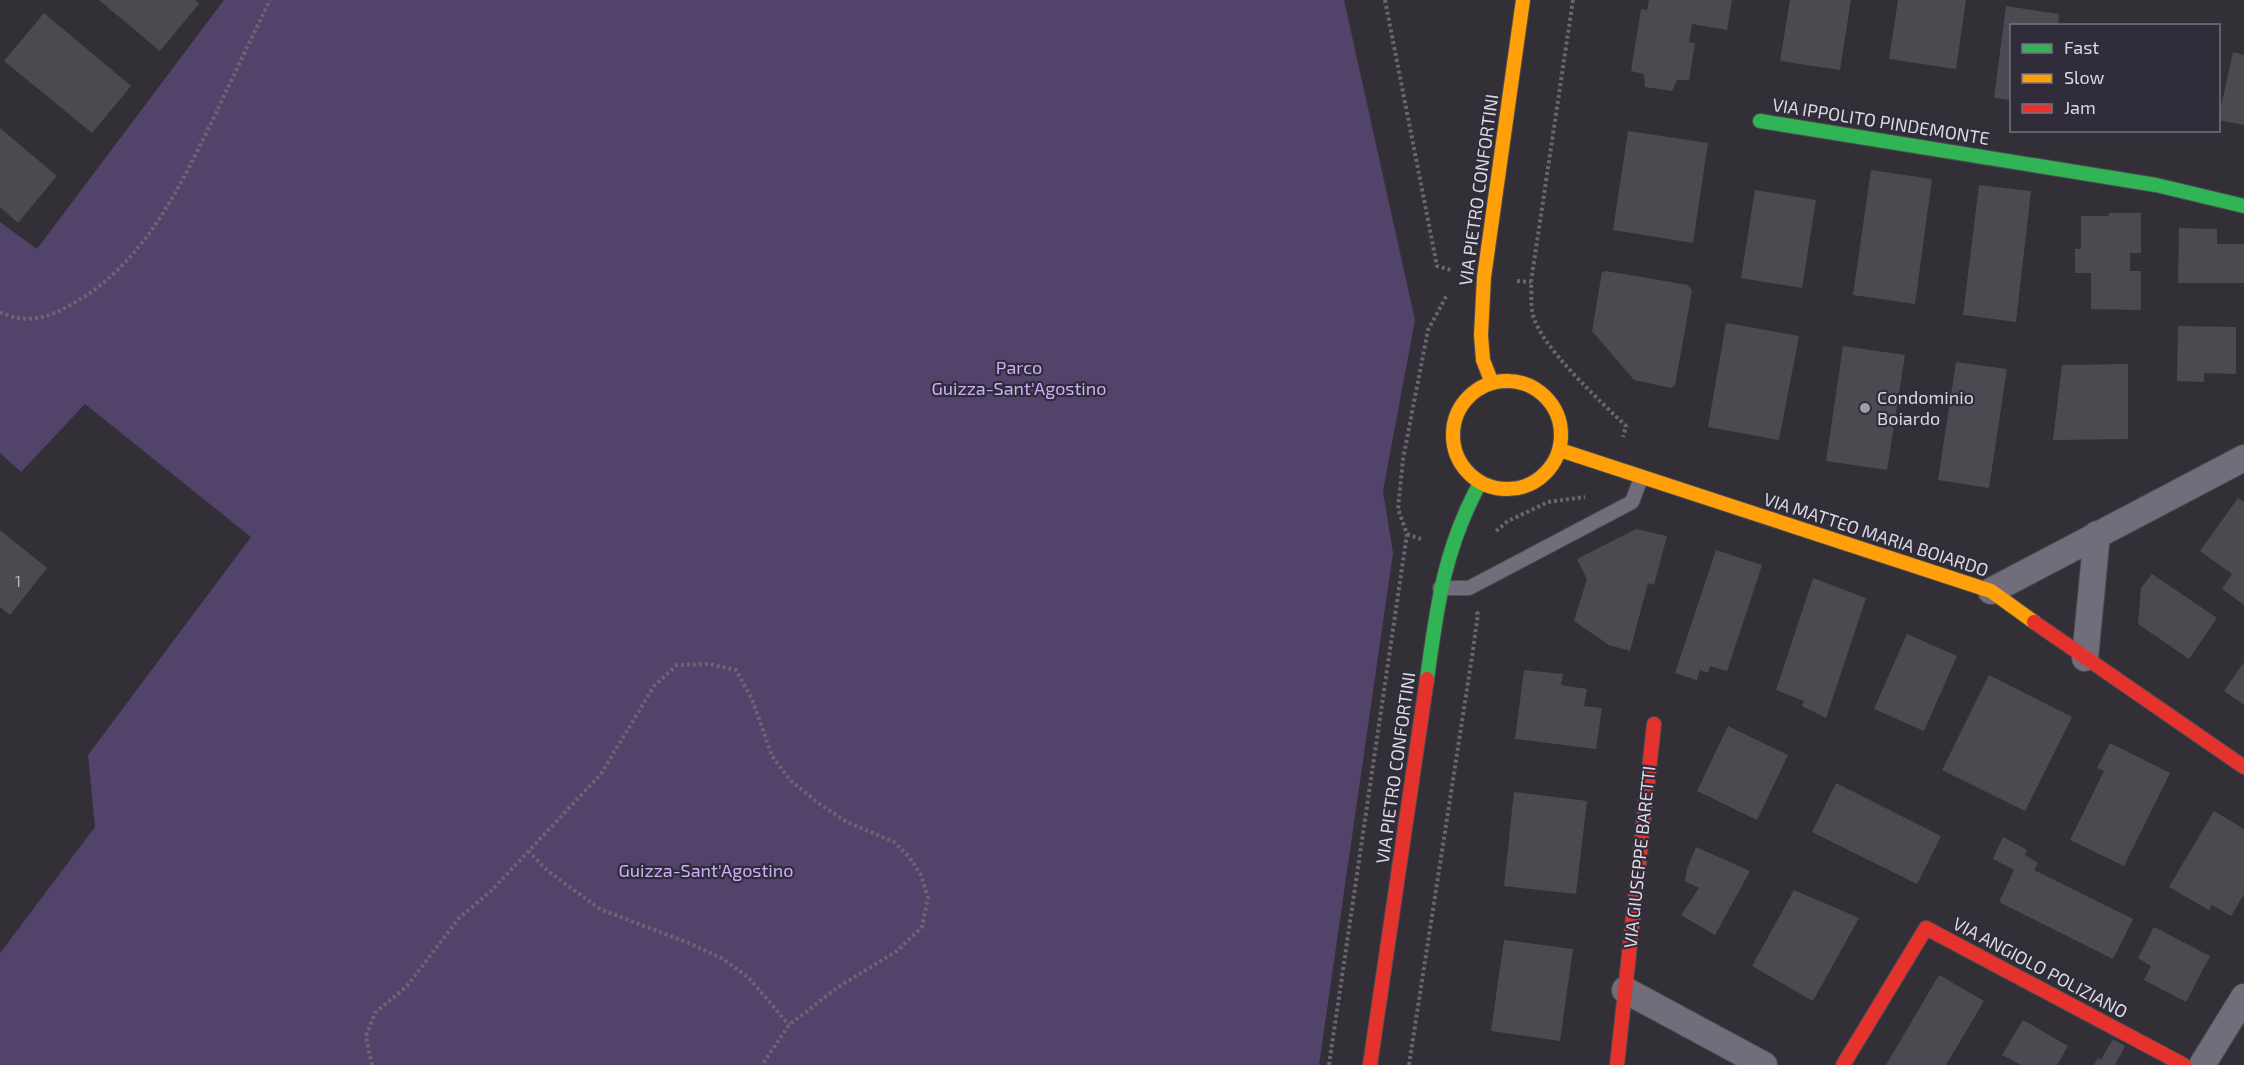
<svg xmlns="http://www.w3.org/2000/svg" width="2244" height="1065" font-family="'Exo 2',sans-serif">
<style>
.green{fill:#52436a}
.building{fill:#4c4a50}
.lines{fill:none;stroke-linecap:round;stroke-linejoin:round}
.lane-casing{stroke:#4d4c51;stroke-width:16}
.street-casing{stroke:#4d4c51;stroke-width:28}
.fast-casing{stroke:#4d4c51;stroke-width:16}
.slow-casing{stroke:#4d4c51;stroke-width:16}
.jam-casing{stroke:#4d4c51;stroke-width:16}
.path{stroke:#69666f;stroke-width:4;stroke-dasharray:3 3;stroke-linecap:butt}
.lane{stroke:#726d7a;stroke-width:14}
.street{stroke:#726d7a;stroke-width:26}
.fast{stroke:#30b455;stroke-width:14}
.slow{stroke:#ff9f0a;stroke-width:14}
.jam{stroke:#e5322d;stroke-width:14}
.poi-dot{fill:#a09da5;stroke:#312c3a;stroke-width:2}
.labels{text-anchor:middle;stroke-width:4.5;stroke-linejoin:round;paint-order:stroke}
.number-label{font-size:15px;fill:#b7b4bd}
.street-label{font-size:18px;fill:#dbd8e1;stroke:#312c3a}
.park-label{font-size:18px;fill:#ccaffc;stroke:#312c3a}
.poi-label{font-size:18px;fill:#dbd8e1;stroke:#312c3a;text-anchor:start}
</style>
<rect width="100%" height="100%" fill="#323036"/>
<!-- green -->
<path class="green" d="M 224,0 L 1344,0 L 1415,320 L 1383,491 L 1393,553 L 1319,1065 L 0,1065 L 0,953 L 95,827 L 88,755 L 251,537 L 85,404 L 21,472 L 0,453 L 0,222 L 37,249 Z"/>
<!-- building -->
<path class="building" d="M 99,0 L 195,0 L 199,4 L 160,51 Z
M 1649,0 L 1732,0 L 1727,30 L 1692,24 L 1689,42 L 1695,43 L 1689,80 L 1677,80 L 1672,91 L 1645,87 L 1644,74 L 1631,71 L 1641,9 L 1647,10 Z
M 1790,0 L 1851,0 L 1840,70 L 1780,61 Z
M 1898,0 L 1966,0 L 1956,69 L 1889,59 Z
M 2006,6 L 2059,14 L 2058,26 L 2012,26 L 2012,100 L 1994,98 Z
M 44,13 L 131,86 L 92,133 L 4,61 Z
M 2233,52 L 2244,55 L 2244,125 L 2218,120 Z
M 0,128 L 57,176 L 18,223 L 0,207 Z
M 1628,131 L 1708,143 L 1693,243 L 1613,230 Z
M 1871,170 L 1932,179 L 1915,304 L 1853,295 Z
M 1979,185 L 2031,191 L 2016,322 L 1963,315 Z
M 1755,190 L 1816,200 L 1802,288 L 1741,278 Z
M 2109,213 L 2141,213 L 2141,253 L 2130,253 L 2130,271 L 2141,271 L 2141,310 L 2091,309 L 2091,273 L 2075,273 L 2075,249 L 2081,249 L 2081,216 L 2109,216 Z
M 2179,228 L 2217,229 L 2217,244 L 2244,244 L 2244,283 L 2178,283 Z
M 1606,271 L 1688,285 L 1692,291 L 1675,385 L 1671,388 L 1634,380 L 1592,331 L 1602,272 Z
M 1726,323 L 1799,336 L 1779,440 L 1708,427 Z
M 2178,326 L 2236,327 L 2236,374 L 2204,373 L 2204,382 L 2177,381 Z
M 1843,346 L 1905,355 L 1887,470 L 1826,461 Z
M 1956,362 L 2007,369 L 1989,488 L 1938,480 Z
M 2128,364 L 2128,439 L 2053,440 L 2062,365 Z
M 2238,498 L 2244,502 L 2244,605 L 2222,589 L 2232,574 L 2200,551 Z
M 1636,529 L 1667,536 L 1654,585 L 1648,583 L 1630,651 L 1609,645 L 1574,621 L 1587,579 L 1577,559 Z
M 0,530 L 47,568 L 10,615 L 0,607 Z
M 1716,550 L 1762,565 L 1727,671 L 1710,666 L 1708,673 L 1700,670 L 1697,680 L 1675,673 Z
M 2152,574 L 2217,618 L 2189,659 L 2138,624 L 2141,588 Z
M 1813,578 L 1866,598 L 1826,718 L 1802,706 L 1804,701 L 1776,690 Z
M 1907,634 L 1957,656 L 1924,731 L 1874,709 Z
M 2244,662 L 2244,705 L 2224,691 Z
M 1524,670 L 1563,674 L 1561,685 L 1587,689 L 1584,706 L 1602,708 L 1596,749 L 1515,739 Z
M 1989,675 L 2072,717 L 2025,811 L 1942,770 Z
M 1728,726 L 1788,755 L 1757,820 L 1697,791 Z
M 2110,743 L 2170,773 L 2124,866 L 2070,840 L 2104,771 L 2097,768 Z
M 1836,783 L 1941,836 L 1917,884 L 1812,832 Z
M 1514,792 L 1587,801 L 1576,894 L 1504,886 Z
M 2214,811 L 2244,829 L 2244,894 L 2231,916 L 2212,905 L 2209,910 L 2169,887 Z
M 2003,837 L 2027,850 L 2025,855 L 2038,863 L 2034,870 L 2133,919 L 2113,959 L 1999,902 L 2014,870 L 1993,859 Z
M 1696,847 L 1750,871 L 1715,935 L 1681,915 L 1699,888 L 1685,881 L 1687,869 Z
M 1794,890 L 1859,918 L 1813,1001 L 1752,966 Z
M 2154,927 L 2210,956 L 2186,1002 L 2144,980 L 2151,966 L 2138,958 Z
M 1504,940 L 1573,949 L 1560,1041 L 1491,1031 Z
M 1939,975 L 1984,1001 L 1946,1065 L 1886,1065 Z
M 2023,1020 L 2068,1046 L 2057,1065 L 2021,1065 L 2002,1055 Z
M 2113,1039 L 2125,1046 L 2115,1065 L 2094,1065 L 2098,1058 L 2101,1060 Z"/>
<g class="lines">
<defs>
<path id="lane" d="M 1440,588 L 1469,588 L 1632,502 L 1641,478"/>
<path id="street" d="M 1991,591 L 2244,458
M 2085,658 L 2097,534
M 1625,990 L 1764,1065
M 2202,1065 L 2244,997"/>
<path id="fast" d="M 1760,121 L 2156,185 L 2244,206
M 1427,679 C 1437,606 1444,549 1480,483"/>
<path id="slow" d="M1453 435a54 54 0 1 1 108 0a54 54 0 1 1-108 0Z
M 1492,383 L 1483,360 L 1481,335 L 1484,277 L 1523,0
M 1560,450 L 1991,591 L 2034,622"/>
<path id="jam" d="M 2034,622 L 2244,767
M 1370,1065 L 1427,679
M 1617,1065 L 1654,724
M 1843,1065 L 1926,928 L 2184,1065"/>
</defs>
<!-- lane casing -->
<use href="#lane" class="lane-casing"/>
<!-- street casing -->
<use href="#street" class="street-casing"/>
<!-- fast casing -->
<use href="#fast" class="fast-casing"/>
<!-- slow casing -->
<use href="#slow" class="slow-casing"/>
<!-- jam casing -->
<use href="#jam" class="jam-casing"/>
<!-- path -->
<path class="path" d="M 1385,0 L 1437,266 L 1451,270
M 1573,0 L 1531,282 C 1532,293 1530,305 1533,315 C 1540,346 1602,403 1626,426 L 1623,437
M 1517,281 L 1531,282
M 0,312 C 27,325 48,318 72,304 C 145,264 182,183 217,111 C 234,74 252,37 270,0
M 1496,531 L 1508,521 L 1548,502 L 1585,497
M 1407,534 L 1421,539
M 528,851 L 549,872 L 600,909 L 691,944 L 723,959 L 749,978 L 789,1025
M 372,1065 L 366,1036 L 375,1013 L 407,986 L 459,918 L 491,891 L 601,774 L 654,686 L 677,665 L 709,664 L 736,670 L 752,699 L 772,756 L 790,780 L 818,803 L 847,822 L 894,842 L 909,857 L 921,875 L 928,898 L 922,927 L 897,951 L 838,987 L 789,1025 L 762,1065
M 1329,1065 L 1407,534 L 1398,509 L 1403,459 L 1428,330 L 1447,295
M 1409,1065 L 1473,650 L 1478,614 L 1475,610"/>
<!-- lane -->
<use href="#lane" class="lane"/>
<!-- street -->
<use href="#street" class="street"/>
<!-- fast -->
<use href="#fast" class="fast"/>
<!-- slow -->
<use href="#slow" class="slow"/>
<!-- jam -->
<use href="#jam" class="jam"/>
</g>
<!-- markers -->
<circle class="poi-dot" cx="1865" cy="408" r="6"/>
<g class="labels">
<!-- number labels -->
<g class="number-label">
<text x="18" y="587">1</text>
</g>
<!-- street labels -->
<g class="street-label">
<text transform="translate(1881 122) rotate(9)" y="6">VIA IPPOLITO PINDEMONTE</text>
<text transform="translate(1479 190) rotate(-82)" y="6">VIA PIETRO CONFORTINI</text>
<text transform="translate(1876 535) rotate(18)" y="6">VIA MATTEO MARIA BOIARDO</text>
<text transform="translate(1396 768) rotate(-82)" y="6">VIA PIETRO CONFORTINI</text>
<text transform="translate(1640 857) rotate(-84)" y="6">VIA GIUSEPPE BARETTI</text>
<text transform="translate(2040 968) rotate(28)" y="6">VIA ANGIOLO POLIZIANO</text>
</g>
<!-- park labels -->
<g class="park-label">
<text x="1019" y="374">Parco<tspan x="1019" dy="21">Guizza-Sant'Agostino</tspan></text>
<text x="706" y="877">Guizza-Sant'Agostino</text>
</g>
<!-- poi labels -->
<g class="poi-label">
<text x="1877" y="404">Condominio<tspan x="1877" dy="21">Boiardo</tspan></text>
</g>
</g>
<!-- legend -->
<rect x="2010" y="24" width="210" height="108" fill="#312c3a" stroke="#75717d" stroke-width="1.5"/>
<rect x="2022" y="44" width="30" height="9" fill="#30b455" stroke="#75717d" stroke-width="1.5"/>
<text x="2064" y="54" font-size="18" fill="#dbd8e1">Fast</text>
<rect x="2022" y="74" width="30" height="9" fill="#ff9f0a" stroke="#75717d" stroke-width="1.5"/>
<text x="2064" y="84" font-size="18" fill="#dbd8e1">Slow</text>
<rect x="2022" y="104" width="30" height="9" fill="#e5322d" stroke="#75717d" stroke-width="1.5"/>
<text x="2064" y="114" font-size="18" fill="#dbd8e1">Jam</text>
</svg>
